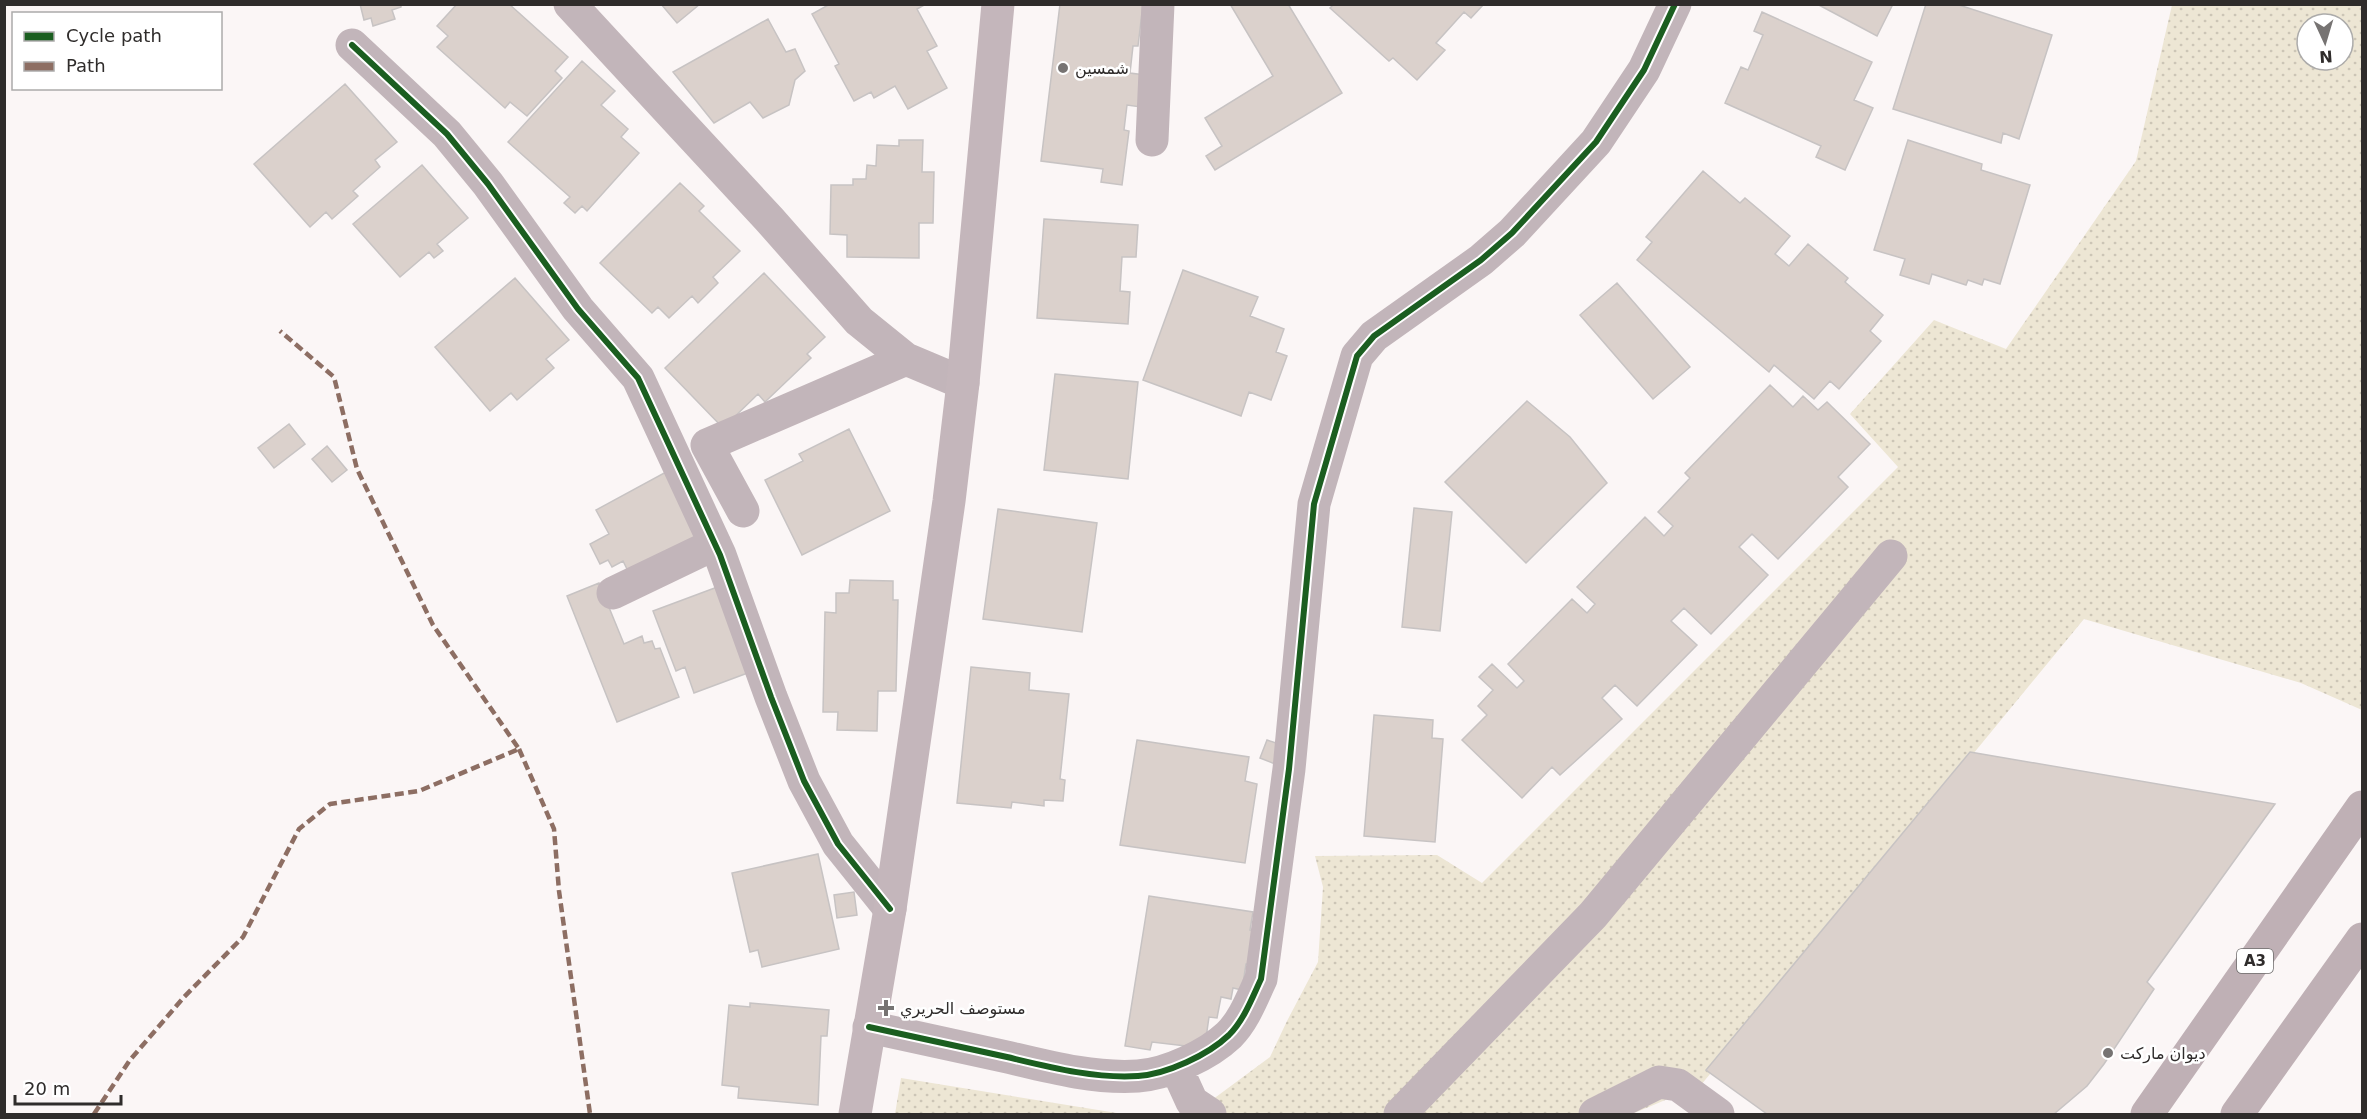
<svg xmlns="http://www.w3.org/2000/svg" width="2367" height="1119" font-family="'DejaVu Sans','Noto Naskh Arabic',sans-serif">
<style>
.grass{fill:url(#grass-dots);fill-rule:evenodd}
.building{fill:#dbd1cc;stroke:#c7c3c3;stroke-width:1.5}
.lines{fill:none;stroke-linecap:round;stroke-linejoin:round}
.minor{stroke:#c2b5ba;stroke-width:33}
.major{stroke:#c4b6bb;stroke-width:33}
.highway{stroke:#bfb0b5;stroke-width:33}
.quiet{stroke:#8d6e63;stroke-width:4.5;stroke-dasharray:9 4.5;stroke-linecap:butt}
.cycleway-casing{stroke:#fff;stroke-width:10}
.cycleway{stroke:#1b5e20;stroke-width:6}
.poi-dot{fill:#767372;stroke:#fff;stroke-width:2}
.labels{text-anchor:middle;stroke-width:5;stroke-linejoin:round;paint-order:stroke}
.shield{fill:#fff;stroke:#6d6b6b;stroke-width:1.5}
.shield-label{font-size:15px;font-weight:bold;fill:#2f2c2b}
.poi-label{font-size:16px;fill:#2f2c2b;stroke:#fff;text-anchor:start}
</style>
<defs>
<pattern id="grass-dots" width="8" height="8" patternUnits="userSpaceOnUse" patternTransform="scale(1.5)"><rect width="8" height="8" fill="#ede6d4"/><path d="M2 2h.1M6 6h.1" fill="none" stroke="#ccc5b6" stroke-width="1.8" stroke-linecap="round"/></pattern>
</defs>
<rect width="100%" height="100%" fill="#fbf6f6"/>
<!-- grass -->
<path class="grass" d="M 2172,5 L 2362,5 L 2362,710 L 2301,683 L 2084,619 L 1701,1085 L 1632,1114 L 1193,1114 L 1270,1057 L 1287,1021 L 1318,962 L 1323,887 L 1315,856 L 1437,855 L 1482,883 L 1898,467 L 1850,414 L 1934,320 L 2006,349 L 2136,161 ZM 2307,24 L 2343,24 L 2343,60 L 2307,60 Z
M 901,1078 L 1123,1114 L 895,1114 Z"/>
<!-- building -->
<path class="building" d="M 360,4 L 401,4 L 401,7 L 392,10 L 395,19 L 373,26 L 371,18 L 364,20 Z
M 457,4 L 509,4 L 568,57 L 555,71 L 562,78 L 527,116 L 510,102 L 505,108 L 437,47 L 448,36 L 437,26 Z
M 661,4 L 700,4 L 677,23 Z
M 830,4 L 926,4 L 917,9 L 937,46 L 927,51 L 947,88 L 908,109 L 895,86 L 874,98 L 871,92 L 854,101 L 835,66 L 839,64 L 812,14 Z
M 1060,4 L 1143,4 L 1138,46 L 1133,46 L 1130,73 L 1145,75 L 1141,107 L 1127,105 L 1124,130 L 1129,131 L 1122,185 L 1101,182 L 1103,169 L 1041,161 Z
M 1230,4 L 1288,4 L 1342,93 L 1215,170 L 1206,156 L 1222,146 L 1205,118 L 1273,76 Z
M 1334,4 L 1484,4 L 1471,18 L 1464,12 L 1436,43 L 1445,50 L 1417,80 L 1393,58 L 1389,61 L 1330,8 Z
M 1817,4 L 1893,4 L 1877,36 Z
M 1926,4 L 1956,4 L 2052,35 L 2019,139 L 2003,133 L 2001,143 L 1893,109 Z
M 1762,12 L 1872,62 L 1854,100 L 1873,108 L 1845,170 L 1816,157 L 1821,146 L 1725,103 L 1741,67 L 1748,70 L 1763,35 L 1754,31 Z
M 768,19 L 786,52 L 795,49 L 805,71 L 795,80 L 789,105 L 763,118 L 750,102 L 714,123 L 673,72 Z
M 582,61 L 615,91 L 601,105 L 628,129 L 621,137 L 639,153 L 587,211 L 582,206 L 575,213 L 564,203 L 570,197 L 508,142 Z
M 345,84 L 397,142 L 375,160 L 380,167 L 353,191 L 358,196 L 332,219 L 326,212 L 310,227 L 254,164 Z
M 899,140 L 923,140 L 922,172 L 934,172 L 933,223 L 919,223 L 919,258 L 847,257 L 847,235 L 830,234 L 831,185 L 853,185 L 853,179 L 866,179 L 867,165 L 876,166 L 877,145 L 899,146 Z
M 1908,140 L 1982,164 L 1981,170 L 2030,185 L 2000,284 L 1984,279 L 1982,285 L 1968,280 L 1966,285 L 1932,274 L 1929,284 L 1900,275 L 1905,259 L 1874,250 Z
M 422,165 L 468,218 L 437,244 L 443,251 L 434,258 L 429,252 L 400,277 L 353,224 Z
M 1703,171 L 1740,203 L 1745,198 L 1790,236 L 1775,254 L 1789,266 L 1808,244 L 1848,278 L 1845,282 L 1883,315 L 1870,331 L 1881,341 L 1839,389 L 1830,381 L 1814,399 L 1774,365 L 1769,372 L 1637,260 L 1652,242 L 1646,237 Z
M 680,183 L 704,206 L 699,211 L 740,251 L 713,277 L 718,283 L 698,303 L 692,296 L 669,318 L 658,307 L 652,313 L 600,263 Z
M 1044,219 L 1138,225 L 1136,257 L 1122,257 L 1120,291 L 1130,292 L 1128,324 L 1037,318 Z
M 1183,270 L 1258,297 L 1250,316 L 1284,329 L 1276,352 L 1287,356 L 1271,400 L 1249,392 L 1241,416 L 1143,380 Z
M 764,273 L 825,337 L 807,354 L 811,358 L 765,402 L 758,394 L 723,428 L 665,368 Z
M 515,278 L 569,340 L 546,359 L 554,368 L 517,400 L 511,393 L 490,411 L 435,347 Z
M 1617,283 L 1690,367 L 1653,399 L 1580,315 Z
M 1055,374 L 1138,382 L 1128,479 L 1044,470 Z
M 1770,385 L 1793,407 L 1803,396 L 1818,410 L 1827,402 L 1870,444 L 1838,477 L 1848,487 L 1778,559 L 1752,534 L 1739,547 L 1768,575 L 1711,634 L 1684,608 L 1671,621 L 1697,645 L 1637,706 L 1615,685 L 1602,698 L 1622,719 L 1560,775 L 1552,767 L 1522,798 L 1462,740 L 1487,715 L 1478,706 L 1493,690 L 1479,677 L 1492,664 L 1517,688 L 1524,681 L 1508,664 L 1572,599 L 1587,613 L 1595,604 L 1577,587 L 1645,517 L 1664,536 L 1673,526 L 1658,512 L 1690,478 L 1685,473 Z
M 1527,401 L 1570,437 L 1607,483 L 1526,563 L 1445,482 Z
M 289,424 L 305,444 L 274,468 L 258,448 Z
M 849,429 L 890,511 L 802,555 L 765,480 L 803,461 L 799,454 Z
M 327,446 L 347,470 L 332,482 L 312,459 Z
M 666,472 L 702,545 L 630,575 L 623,561 L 612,567 L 608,560 L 600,564 L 590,544 L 609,534 L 596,510 Z
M 1414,508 L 1452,512 L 1440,631 L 1402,627 Z
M 998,509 L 1097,523 L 1082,632 L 983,619 Z
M 850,580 L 893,581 L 893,600 L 898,600 L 896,691 L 878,691 L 877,731 L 837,730 L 838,712 L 823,712 L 825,612 L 836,613 L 836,593 L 849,593 Z
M 599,583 L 624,644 L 642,636 L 644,643 L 652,641 L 655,649 L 660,648 L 679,697 L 617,722 L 567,596 Z
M 720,586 L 753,671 L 694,693 L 685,667 L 676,671 L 653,611 Z
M 971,667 L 1030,673 L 1029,690 L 1069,694 L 1060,779 L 1065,780 L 1063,801 L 1044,800 L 1044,806 L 1012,802 L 1011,808 L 957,803 Z
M 1374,715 L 1433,720 L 1432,738 L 1443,739 L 1435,842 L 1364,836 Z
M 1137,740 L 1249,757 L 1245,781 L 1257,784 L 1245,863 L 1120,845 Z
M 1267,740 L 1282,745 L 1275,764 L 1260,758 Z
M 1970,752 L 2275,804 L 2147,982 L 2154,989 L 2104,1064 L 2087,1086 L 2054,1114 L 1767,1114 L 1706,1070 Z
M 818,854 L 839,949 L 762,967 L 758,950 L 750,952 L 732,873 Z
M 854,892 L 857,915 L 837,918 L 834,895 Z
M 1149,896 L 1253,912 L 1250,930 L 1263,931 L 1258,965 L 1246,964 L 1242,990 L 1233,988 L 1231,999 L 1221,997 L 1217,1018 L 1209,1017 L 1206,1038 L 1186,1046 L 1152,1042 L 1150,1050 L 1125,1046 Z
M 750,1003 L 829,1010 L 827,1036 L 821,1036 L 818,1105 L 738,1098 L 739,1087 L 722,1085 L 729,1005 L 750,1007 Z"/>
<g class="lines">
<!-- minor -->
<path class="minor" d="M 570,4 L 769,219 L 859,321 L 906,359 L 963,383
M 352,45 L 447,134 L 488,184 L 578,309 L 638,378 L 720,555 L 771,697 L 804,781 L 838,844 L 890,909
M 1152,140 L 1158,4
M 743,511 L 707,445 L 906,359
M 613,593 L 715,544
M 869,1027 C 915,1037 961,1047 1007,1057 C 1049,1067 1095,1079 1138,1076 C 1167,1074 1208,1055 1229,1035 C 1244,1020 1252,998 1261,979 L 1289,769 L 1314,504 L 1357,356 L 1374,336 L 1481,260 L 1512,233 L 1596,142 L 1644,70 L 1675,4
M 1176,1067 L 1192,1102 L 1210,1114
M 1400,1114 L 1593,915 L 1891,556
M 1595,1114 L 1659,1082 L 1678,1085 L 1718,1114"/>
<!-- major -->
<path class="major" d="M 855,1114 L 890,909 L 949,501 L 963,383 L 998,4"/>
<!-- highway -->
<path class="highway" d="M 2147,1114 L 2362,807
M 2237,1114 L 2362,939"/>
<!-- quiet -->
<path class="quiet" d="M 519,749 L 554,829 L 559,891 L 590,1114
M 94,1114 L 130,1060 L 184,997 L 243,937 L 299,829 L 330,804 L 419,791 L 519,749 L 433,625 L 357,469 L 334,377 L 280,331"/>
<defs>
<path id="cycleway" d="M 352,45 L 447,134 L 488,184 L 578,309 L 638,378 L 720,555 L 771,697 L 804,781 L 838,844 L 890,909
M 869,1027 C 915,1037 961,1047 1007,1057 C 1049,1067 1095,1079 1138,1076 C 1167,1074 1208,1055 1229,1035 C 1244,1020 1252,998 1261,979 L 1289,769 L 1314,504 L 1357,356 L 1374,336 L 1481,260 L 1512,233 L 1596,142 L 1644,70 L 1675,4"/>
</defs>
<!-- cycleway casing -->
<use href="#cycleway" class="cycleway-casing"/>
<!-- cycleway -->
<use href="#cycleway" class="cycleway"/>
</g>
<!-- markers -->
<g class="poi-dot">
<circle cx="1063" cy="68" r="6"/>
<path d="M883 999h6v6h6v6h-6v6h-6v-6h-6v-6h6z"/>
<circle cx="2108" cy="1053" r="6"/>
</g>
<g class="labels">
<!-- shield labels -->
<rect class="shield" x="2237" y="949" width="36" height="24" rx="4.5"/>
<g class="shield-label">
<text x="2255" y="966">A3</text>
</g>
<!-- poi labels -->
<g class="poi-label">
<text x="1075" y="74">شمسين</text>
<text x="900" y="1014">مستوصف الحريري</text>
<text x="2120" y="1059">ديوان ماركت</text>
</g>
</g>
<!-- border -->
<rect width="2367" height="1119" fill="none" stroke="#2f2c2b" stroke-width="12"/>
<!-- legend -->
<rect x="12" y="12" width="210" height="78" fill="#ffffff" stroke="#acabaa" stroke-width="1.5"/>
<rect x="24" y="32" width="30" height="9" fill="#1b5e20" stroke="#acabaa" stroke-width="1.5"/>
<text x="66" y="42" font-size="18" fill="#2f2c2b">Cycle path</text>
<rect x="24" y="62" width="30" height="9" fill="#8d6e63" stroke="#acabaa" stroke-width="1.5"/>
<text x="66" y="72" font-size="18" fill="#2f2c2b">Path</text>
<!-- north arrow -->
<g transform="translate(2325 42) rotate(176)"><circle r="28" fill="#ffffff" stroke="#acabaa" stroke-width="1.5"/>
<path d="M0-4.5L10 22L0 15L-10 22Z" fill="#767372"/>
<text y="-9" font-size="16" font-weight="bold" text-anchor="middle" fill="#2f2c2b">N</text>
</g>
<!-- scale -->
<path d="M15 1095v9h106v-9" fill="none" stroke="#2f2c2b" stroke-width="3"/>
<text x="24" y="1095" font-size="18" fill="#2f2c2b" stroke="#ffffff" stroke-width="4.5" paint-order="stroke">20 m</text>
</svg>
